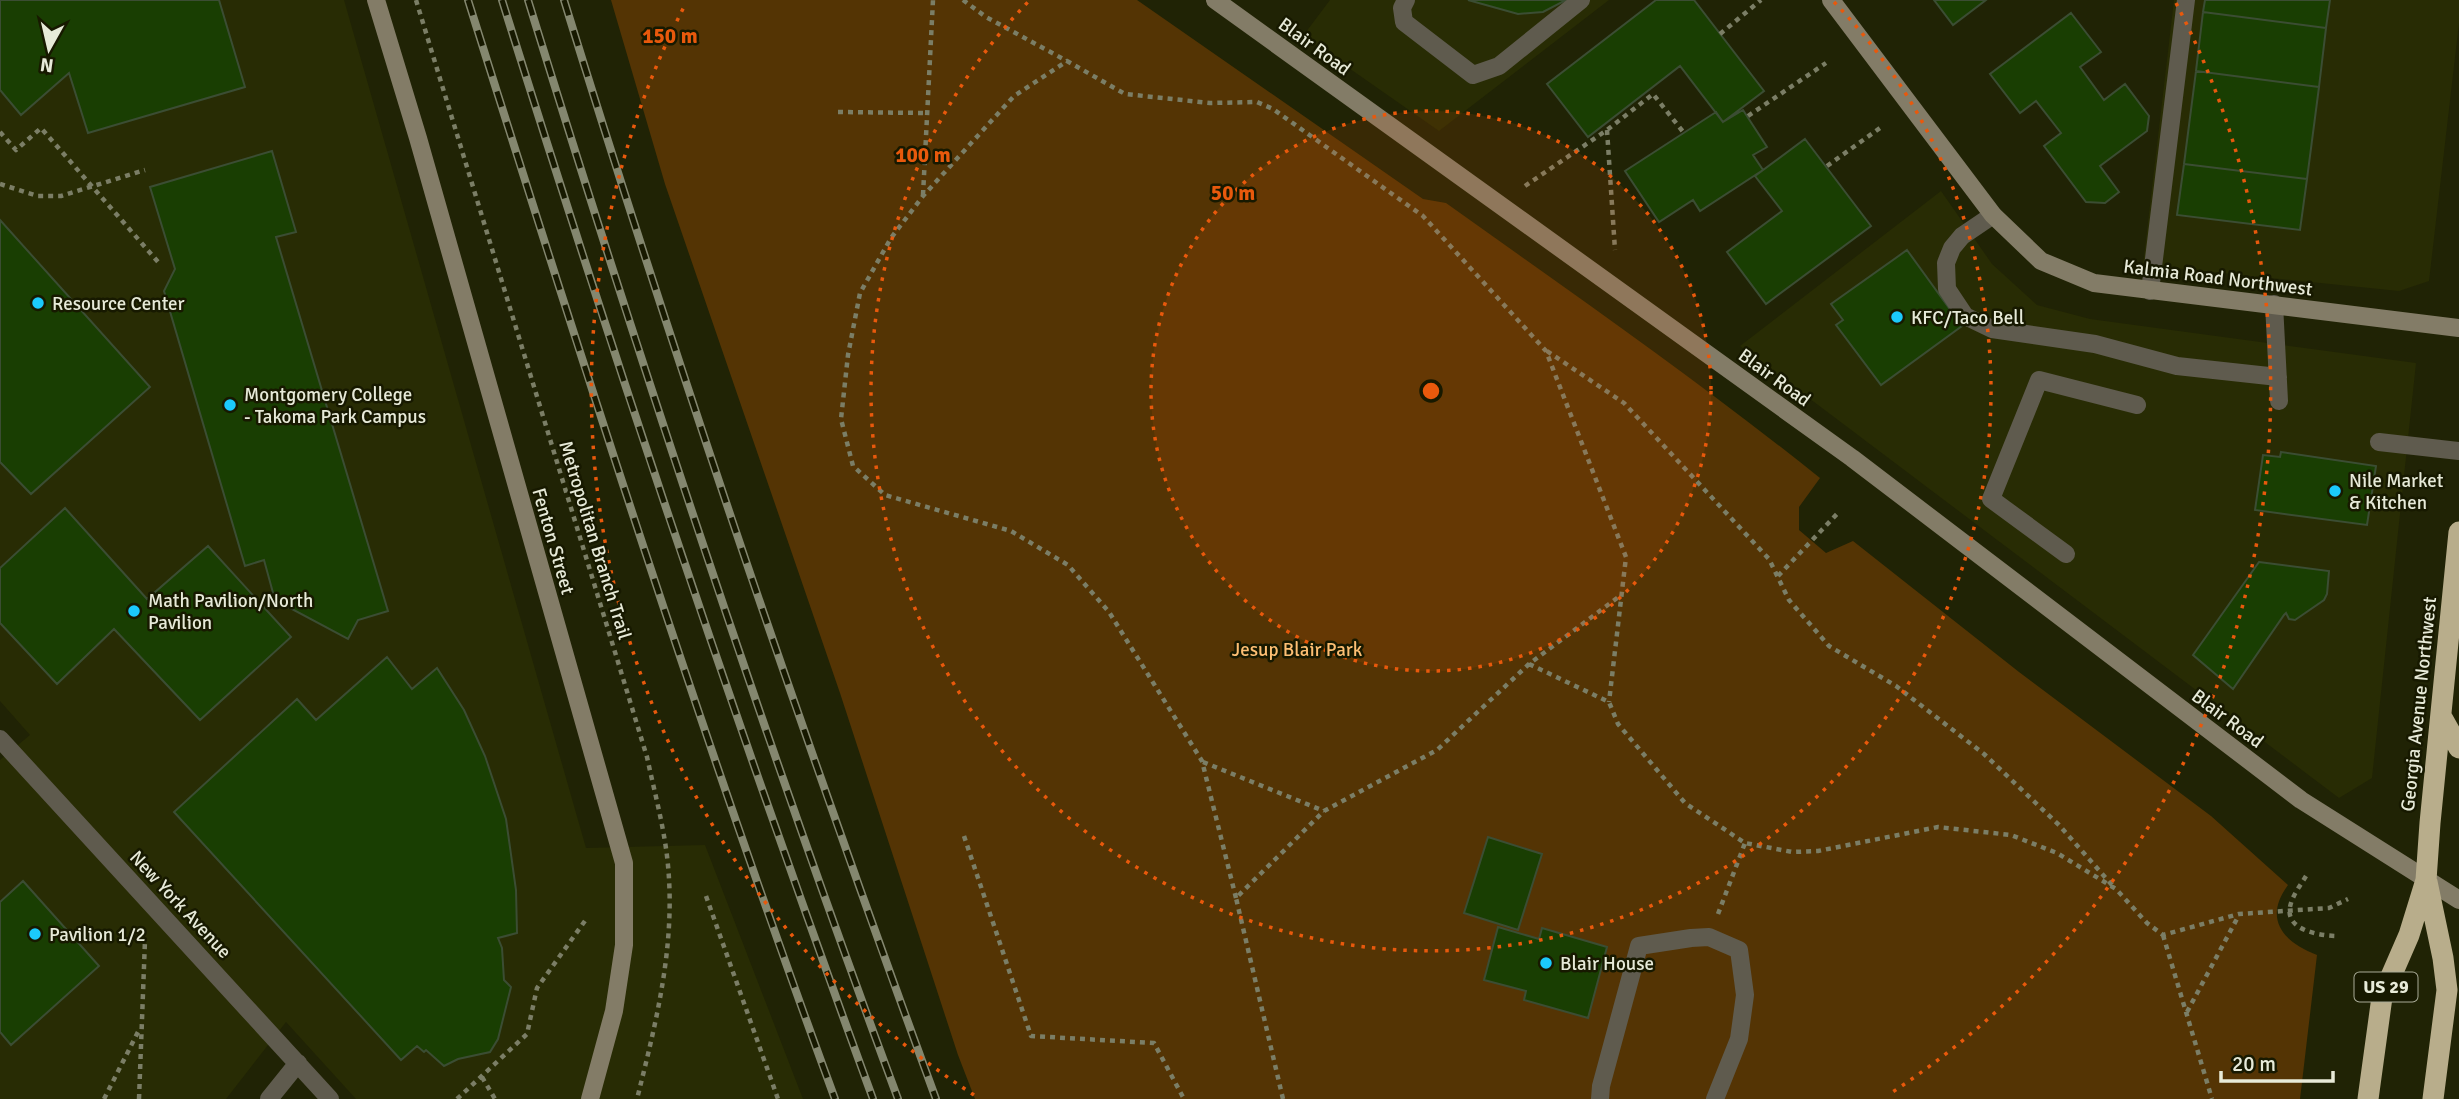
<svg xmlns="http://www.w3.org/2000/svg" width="2459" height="1099" font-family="Signika,sans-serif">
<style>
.built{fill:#282c04}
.green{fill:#543404}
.building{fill:#193e02;stroke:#3b4d33;stroke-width:2}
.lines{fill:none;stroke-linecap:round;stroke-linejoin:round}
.path{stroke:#7b7e66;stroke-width:4.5;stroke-dasharray:5 5;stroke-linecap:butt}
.lane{stroke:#5f5b4e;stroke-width:18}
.street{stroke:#5f5b4e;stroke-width:18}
.secondary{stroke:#837c67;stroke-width:18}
.highway{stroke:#b8ad8b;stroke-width:21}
.rail-casing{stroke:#84876f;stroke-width:8}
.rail{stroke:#171900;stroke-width:5;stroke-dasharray:16;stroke-linecap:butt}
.ring{fill:none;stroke:#e8590c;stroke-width:3.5;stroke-dasharray:3.5 7}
.poi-dot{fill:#1bcafc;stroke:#171900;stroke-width:2.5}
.labels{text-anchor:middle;stroke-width:5;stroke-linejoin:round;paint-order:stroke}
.shield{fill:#171900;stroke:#a9ab97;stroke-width:2}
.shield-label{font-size:18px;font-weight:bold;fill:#e7ead8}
.street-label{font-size:19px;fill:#e7ead8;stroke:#171900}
.poi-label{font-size:19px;fill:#e7ead8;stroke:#171900;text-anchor:start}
.park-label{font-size:19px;fill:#febf73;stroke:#171900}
.centre{fill:#e8590c;stroke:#171900;stroke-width:3.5}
.ring-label{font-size:21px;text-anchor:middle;font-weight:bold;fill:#e8590c;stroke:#171900;stroke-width:5;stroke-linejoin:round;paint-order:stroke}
</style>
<rect width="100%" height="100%" fill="#202305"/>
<!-- built -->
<path class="built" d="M 0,0 L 344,0 L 586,848 L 705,845 L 803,1099 L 356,1099 L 286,1022 L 226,1099 L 0,1099 L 0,760 L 30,735 L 0,701 Z
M 1330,0 L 1609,0 L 1439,131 L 1303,36 Z
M 2174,0 L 2459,0 L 2459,23 L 2429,281 L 2399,291 L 2143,265 Z
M 1941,191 L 1992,264 L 2037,305 L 2090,319 L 2416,363 L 2372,778 L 2339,798 L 1740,346 Z"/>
<!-- green -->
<path class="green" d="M 611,0 L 1137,0 L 1423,199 L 1446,203 C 1572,293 1699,381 1820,478 L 1799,507 L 1799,530 L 1826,553 L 1853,541 L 2019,672 L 2211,816 L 2288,885 C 2263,919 2283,942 2317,955 L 2300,1099 L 975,1099 L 958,1055 L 840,693 L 665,184 Z"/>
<!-- building -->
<path class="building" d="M 0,0 L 219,0 L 245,87 L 88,133 L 69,73 L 21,115 L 0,90 Z
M 1468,0 L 1566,0 L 1543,12 L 1518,14 Z
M 1656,0 L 1694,0 L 1764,91 L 1723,122 L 1680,66 L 1588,137 L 1547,84 Z
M 1934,0 L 1986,0 L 1953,25 Z
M 2205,0 L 2330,0 L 2326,28 L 2203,12 Z
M 2203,12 L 2326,28 L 2319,87 L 2196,71 Z
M 2071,13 L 2101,52 L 2080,67 L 2104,100 L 2125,84 L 2149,116 L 2147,131 L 2100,166 L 2119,192 L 2105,203 L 2086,202 L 2044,146 L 2061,133 L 2036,101 L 2020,113 L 1990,74 Z
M 2196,71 L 2319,87 L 2307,179 L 2184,164 Z
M 1743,110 L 1767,147 L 1753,155 L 1763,170 L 1700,211 L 1693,200 L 1659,222 L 1625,171 L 1716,112 L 1723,122 Z
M 1805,139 L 1871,226 L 1766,304 L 1727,252 L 1782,211 L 1755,176 Z
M 272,151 L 296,232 L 276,237 L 388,611 L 358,620 L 348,639 L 275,600 L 264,560 L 245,566 L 164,291 L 175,269 L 150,187 Z
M 2184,164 L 2307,179 L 2300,230 L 2177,215 Z
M 0,220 L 150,387 L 31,494 L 0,462 Z
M 1907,250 L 1962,326 L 1881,385 L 1836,325 L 1843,320 L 1831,304 Z
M 2281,452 L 2376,466 L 2367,525 L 2255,510 L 2263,455 L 2280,457 Z
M 65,508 L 147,599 L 208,546 L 291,637 L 200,720 L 114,629 L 57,684 L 0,623 L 0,568 Z
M 2259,562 L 2329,571 L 2327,594 L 2324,600 L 2295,620 L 2289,619 L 2286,613 L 2284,615 L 2233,689 L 2193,655 Z
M 387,657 L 412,689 L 437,668 L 464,710 L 485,756 L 506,819 L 516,890 L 517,933 L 498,938 L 502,948 L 504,980 L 511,987 L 498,1039 L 490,1052 L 458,1059 L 444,1066 L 426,1050 L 424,1052 L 417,1046 L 401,1060 L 174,812 L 297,699 L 316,720 Z
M 1488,837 L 1542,854 L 1518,930 L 1464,913 Z
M 23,881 L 99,966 L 11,1045 L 0,1032 L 0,902 Z
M 1498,927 L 1539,939 L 1542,928 L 1607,947 L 1588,1018 L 1524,1000 L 1526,991 L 1484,980 Z"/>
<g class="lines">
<!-- path -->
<path class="path" d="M 416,0 L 647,757 C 654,790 663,823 667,856 C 677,940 657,1019 637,1099
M 963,0 L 986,17 L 1067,61
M 1720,34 L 1761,0
M 838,112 L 925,113
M 1748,116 L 1826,63
M 1607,130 L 1615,250
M 0,132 L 16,150 L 41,128 L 159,263
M 1827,166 L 1880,128
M 0,184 L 38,196 L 61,196 L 145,170
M 1525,186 L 1607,130 L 1653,94 L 1684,133
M 923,195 L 933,0
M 1547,351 L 1624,403 L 1769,559 L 1789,600 L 1829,646 L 1896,686 L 1984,754 L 2059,825 L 2112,885
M 1778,576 L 1837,514
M 1529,664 L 1609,702 L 1618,724 L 1685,803 L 1745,843 L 1792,852 L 1818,851 L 1938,827 L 2011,835 L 2057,853 L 2116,889 L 2147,923 L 2163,935 L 2239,914 L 2329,908 L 2348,899
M 1203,762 L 1324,811
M 964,836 L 1031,1036 L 1154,1043 L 1184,1099
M 2306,876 C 2300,886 2292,896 2290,907 C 2285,931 2322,936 2338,936
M 706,896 L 778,1099
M 1236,898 L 1202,761 L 1109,612 L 1068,565 L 1011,531 L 885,495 L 853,466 L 841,419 L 848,355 L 860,293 L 891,238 L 923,196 L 1014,96 L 1067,61 L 1125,94 L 1210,103 L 1257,102 L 1273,109 L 1423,216 L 1546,351 L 1626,557 L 1609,702
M 1718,914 L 1745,843
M 2163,935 L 2212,1099
M 2187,1012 L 2239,915
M 482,1077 L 495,1099
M 104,1099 L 139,1030
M 139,1099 L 145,940
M 457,1099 L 527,1034 L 537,988 L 587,918
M 1283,1099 L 1236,898 L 1324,811 L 1437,750 L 1529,664 L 1621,595"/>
<!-- lane -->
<path class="lane" d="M 1406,0 L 1402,8 L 1404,22 L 1473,75 L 1499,66 L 1581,0
M 1993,215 L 1962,236 L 1952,248 L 1946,263 L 1947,289 L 1965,316 L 1992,329 L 2095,344 L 2177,366 L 2278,377
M 2150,291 L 2186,0
M 2274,304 L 2279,401
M 2379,442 L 2459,451
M 2066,554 L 1991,499 L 2039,380 L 2137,405
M 1600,1099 L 1601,1086 L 1639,946 L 1691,938 L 1709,937 L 1739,950 L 1745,995 L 1739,1039 L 1715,1099"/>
<!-- street -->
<path class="street" d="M 0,739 L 330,1099
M 269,1099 L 298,1063"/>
<!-- secondary -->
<path class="secondary" d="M 376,0 L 418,138 L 624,863 L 624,945 L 614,1011 L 590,1099
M 1215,0 L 1852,458 L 2301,800 L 2459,900
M 1831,0 L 1993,215 L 2041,261 L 2094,283 L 2459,328"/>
<!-- highway -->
<path class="highway" d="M 2441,716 L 2459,748
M 2427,882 L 2443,958 L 2447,990 L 2433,1099
M 2368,1099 L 2382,997 L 2409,935 L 2426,880 L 2430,823 L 2459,532"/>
<defs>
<path id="rail" d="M 468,0 C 584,368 702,737 835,1099
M 502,0 C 617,369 740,736 873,1099
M 528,0 C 642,369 764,737 898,1099
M 564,0 C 678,370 803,736 936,1099"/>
</defs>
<!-- rail casing -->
<use href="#rail" class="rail-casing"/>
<!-- rail -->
<use href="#rail" class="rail"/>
</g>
<!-- distance rings -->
<circle cx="1431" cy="391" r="280" fill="#e8590c" fill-opacity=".12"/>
<g class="ring">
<circle cx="1431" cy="391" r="280"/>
<path d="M1834 2A560 560 0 1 1 1028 2"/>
<path d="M974 1095A840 840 0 0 1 686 3M2176 3A840 840 0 0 1 1888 1095"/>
</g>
<!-- markers -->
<g class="poi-dot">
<circle cx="38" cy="303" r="7"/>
<circle cx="1897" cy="317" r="7"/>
<circle cx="230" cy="405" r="7"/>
<circle cx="2335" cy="491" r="7"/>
<circle cx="134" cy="611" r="7"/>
<circle cx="35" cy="934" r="7"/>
<circle cx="1546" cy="963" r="7"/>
</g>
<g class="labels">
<!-- shield labels -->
<rect class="shield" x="2354.5" y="972.5" width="63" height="29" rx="5"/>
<g class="shield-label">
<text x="2386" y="993">US 29</text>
</g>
<!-- street labels -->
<g class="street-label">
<text transform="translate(1315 46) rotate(36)" y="7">Blair Road</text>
<text transform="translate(2218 277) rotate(7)" y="7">Kalmia Road Northwest</text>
<text transform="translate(1775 377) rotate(36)" y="7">Blair Road</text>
<text transform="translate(596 540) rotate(73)" y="7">Metropolitan Branch Trail</text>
<text transform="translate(554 541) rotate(74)" y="7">Fenton Street</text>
<text transform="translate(2418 704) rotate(-84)" y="7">Georgia Avenue Northwest</text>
<text transform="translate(2228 718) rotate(37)" y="7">Blair Road</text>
<text transform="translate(181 904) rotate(47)" y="7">New York Avenue</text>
</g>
<!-- poi labels -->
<g class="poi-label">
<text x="52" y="310">Resource Center</text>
<text x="1911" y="324">KFC/Taco Bell</text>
<text x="244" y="401">Montgomery College<tspan x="244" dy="22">- Takoma Park Campus</tspan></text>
<text x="2349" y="487">Nile Market<tspan x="2349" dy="22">&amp; Kitchen</tspan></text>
<text x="148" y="607">Math Pavilion/North<tspan x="148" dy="22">Pavilion</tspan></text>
<text x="49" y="941">Pavilion 1/2</text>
<text x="1560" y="970">Blair House</text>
</g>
<!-- park labels -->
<g class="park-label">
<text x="1297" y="656">Jesup Blair Park</text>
</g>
</g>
<circle cx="1431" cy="391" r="10" class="centre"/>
<g class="ring-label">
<text x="670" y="43">150 m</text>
<text x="923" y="162">100 m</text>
<text x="1233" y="200">50 m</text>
</g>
<!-- north arrow -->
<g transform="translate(49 49) rotate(188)" stroke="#171900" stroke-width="5" paint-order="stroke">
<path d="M0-5L12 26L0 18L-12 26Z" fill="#e7ead8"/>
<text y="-10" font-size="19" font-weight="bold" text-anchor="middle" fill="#e7ead8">N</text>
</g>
<!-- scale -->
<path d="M2221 1071v10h112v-10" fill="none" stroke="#e7ead8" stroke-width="3.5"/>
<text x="2232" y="1071" font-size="21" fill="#e7ead8" stroke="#171900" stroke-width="5" paint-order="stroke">20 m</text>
</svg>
